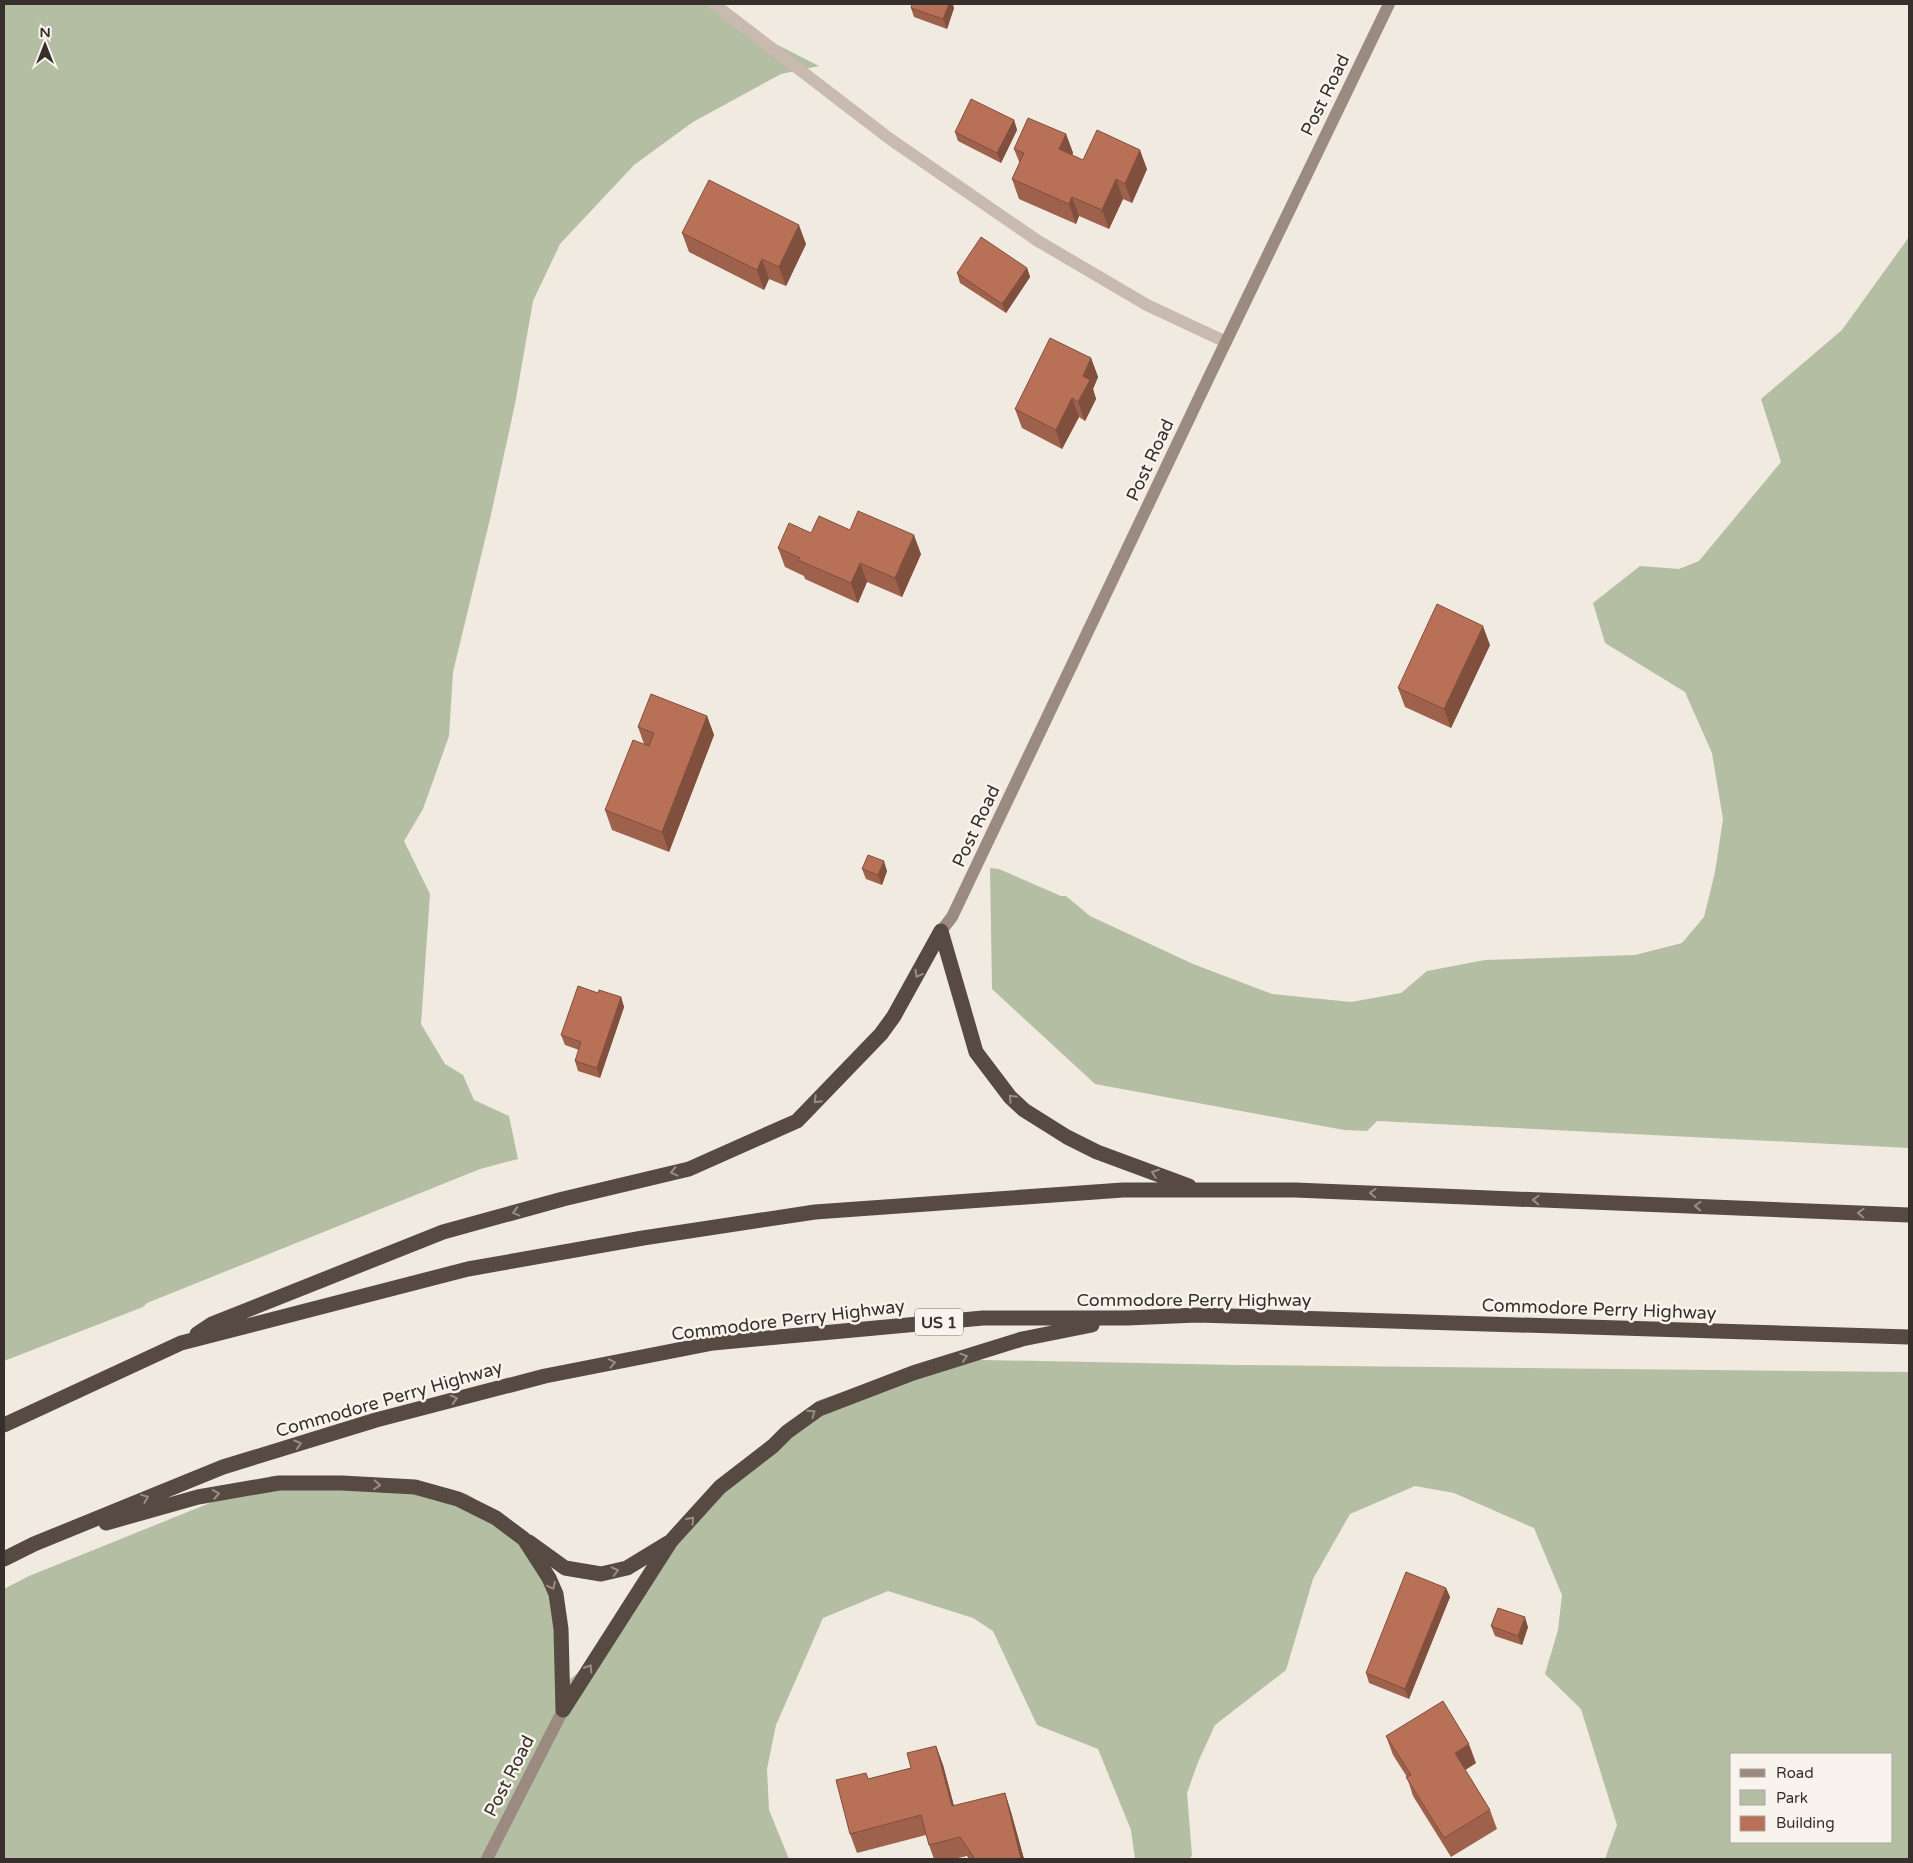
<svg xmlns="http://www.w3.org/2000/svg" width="1913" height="1863" font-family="'Varela Round',sans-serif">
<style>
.green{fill:#b4bea2;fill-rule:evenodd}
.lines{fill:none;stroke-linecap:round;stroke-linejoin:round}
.lane{stroke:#c8baae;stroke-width:12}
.secondary{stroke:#9b8a7f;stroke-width:12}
.highway{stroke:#574a43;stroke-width:15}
.wall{fill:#9e614b}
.shaded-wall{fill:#814f3d}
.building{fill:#b87157;stroke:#814f3d}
.oneway{stroke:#978e87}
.labels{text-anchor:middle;stroke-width:5;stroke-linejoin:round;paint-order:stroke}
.shield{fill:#f8f3ed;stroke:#716a65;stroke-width:1}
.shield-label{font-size:16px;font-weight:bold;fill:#372f2b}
.street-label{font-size:18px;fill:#372f2b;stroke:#f8f3ed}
</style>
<rect width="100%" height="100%" fill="#f1eae1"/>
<!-- green -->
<path class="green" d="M 4,4 L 711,4 L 727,19 L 819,66 L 781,74 L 693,122 L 634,165 L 560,244 L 533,301 L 515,404 L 490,519 L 453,672 L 449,736 L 423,809 L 404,841 L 430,894 L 421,1024 L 445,1064 L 463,1075 L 474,1100 L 509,1116 L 518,1159 L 480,1169 L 147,1303 L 143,1307 L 4,1361 Z
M 1909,237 L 1909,1148 L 1377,1121 L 1367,1131 L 1344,1130 L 1095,1084 L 992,989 L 990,868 L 999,869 L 1061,896 L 1066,896 L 1090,916 L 1193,964 L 1272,994 L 1351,1002 L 1401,993 L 1427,971 L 1485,960 L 1635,955 L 1682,943 L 1704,917 L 1715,872 L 1723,819 L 1712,753 L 1685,692 L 1605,643 L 1593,603 L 1640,566 L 1679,569 L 1699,561 L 1781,462 L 1761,399 L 1842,330 Z
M 935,1359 L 1237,1365 L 1909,1372 L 1909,1859 L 1605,1859 L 1617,1825 L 1581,1709 L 1545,1674 L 1558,1630 L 1562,1595 L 1534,1528 L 1454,1493 L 1415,1486 L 1350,1514 L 1313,1579 L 1286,1670 L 1215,1725 L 1198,1762 L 1187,1793 L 1192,1855 L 1190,1859 L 1135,1859 L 1131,1830 L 1098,1749 L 1037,1725 L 993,1631 L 973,1618 L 888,1591 L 823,1618 L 776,1725 L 767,1769 L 769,1810 L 789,1859 L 4,1859 L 4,1589 L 29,1576 L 252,1486 L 272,1476 L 405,1479 L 467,1494 L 509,1521 L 557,1587 L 565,1683 L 579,1672 L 671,1532 L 746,1461 L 817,1401 L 912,1368 ZM 1732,1754 L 1892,1754 L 1892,1842 L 1732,1842 Z"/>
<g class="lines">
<!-- lane -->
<path class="lane" d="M 714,4 L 890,139 L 1038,241 L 1147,305 L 1226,342"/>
<!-- secondary -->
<path class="secondary" d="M 941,931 L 952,917 L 1208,379 L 1389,4
M 487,1859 L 563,1710"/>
<!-- highway -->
<path class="highway" d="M 941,931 L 976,1052 L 1010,1097 L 1024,1110 L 1067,1137 L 1097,1152 L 1189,1186
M 197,1334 L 212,1324 L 443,1232 L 563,1199 L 689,1169 L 797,1121 L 881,1034 L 894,1016 L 941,931
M 4,1425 L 181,1343 L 468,1269 L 643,1238 L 815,1212 L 1123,1190 L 1295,1190 L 1909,1215
M 106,1523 L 198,1497 L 279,1483 L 342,1483 L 415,1487 L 458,1499 L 496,1518 L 524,1539 L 549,1578 L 556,1594 L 561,1629 L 563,1710
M 529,1542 L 565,1568 L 601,1574 L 627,1568 L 668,1543
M 4,1559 L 34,1544 L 223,1467 L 376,1420 L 545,1376 L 713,1343 L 983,1318 L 1127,1318 L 1197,1315 L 1909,1337
M 563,1710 L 671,1541 L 720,1487 L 773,1446 L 787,1432 L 819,1409 L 913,1373 L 1022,1339 L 1092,1325"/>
</g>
<!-- wall -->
<path class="wall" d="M 911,8 L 954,8 L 947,29 L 914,17 Z
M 1014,120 L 1017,130 L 1001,163 L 958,141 L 955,132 Z
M 1066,134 L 1073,153 L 1072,155 L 1083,160 L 1147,169 L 1132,203 L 1123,199 L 1109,229 L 1079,216 L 1076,224 L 1019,199 L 1012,179 L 1020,164 L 1014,149 Z
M 682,233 L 806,244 L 786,286 L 769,279 L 764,290 L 689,252 Z
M 1027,268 L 1030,277 L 1006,313 L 960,283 L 957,273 Z
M 1091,358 L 1098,377 L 1093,389 L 1096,399 L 1085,421 L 1079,417 L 1062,449 L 1022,428 L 1015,409 Z
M 850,530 L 921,554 L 902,597 L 867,582 L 858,603 L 805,579 L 804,576 L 785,567 L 778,548 L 811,533 Z
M 1490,645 L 1451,728 L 1405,707 L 1398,688 Z
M 707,716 L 714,735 L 669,852 L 612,830 L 605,810 L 644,744 L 638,727 Z
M 862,869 L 887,871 L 882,885 L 866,879 Z
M 598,993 L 621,997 L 624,1007 L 600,1078 L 578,1071 L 575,1061 L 579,1050 L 565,1045 L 561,1035 Z
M 1446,1588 L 1450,1597 L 1409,1699 L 1369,1683 L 1366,1673 Z
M 1491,1626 L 1528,1627 L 1522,1645 L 1495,1636 Z
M 1386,1736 L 1476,1763 L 1465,1770 L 1490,1810 L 1497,1829 L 1451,1857 L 1413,1796 L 1407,1777 L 1393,1755 Z
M 936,1746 L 943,1765 L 954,1806 L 1005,1793 L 1011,1812 L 1024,1859 L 969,1859 L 967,1856 L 954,1859 L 934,1859 L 929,1845 L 926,1835 L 857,1853 L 850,1834 L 868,1779 L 911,1768 Z"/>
<!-- shaded-wall -->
<path class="shaded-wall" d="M 949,4 L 953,4 L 954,8 L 947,29 L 943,19 Z
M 1014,120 L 1017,130 L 1001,163 L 997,153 Z
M 1066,134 L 1073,153 L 1066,168 L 1059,149 Z
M 1140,150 L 1147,169 L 1132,203 L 1125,184 Z
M 1116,179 L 1123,199 L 1109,229 L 1102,210 Z
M 1072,197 L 1079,216 L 1076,224 L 1069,204 Z
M 799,225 L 806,244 L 786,286 L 779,267 Z
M 762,259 L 769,279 L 764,290 L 757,270 Z
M 1027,268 L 1030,277 L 1006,313 L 1002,304 Z
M 1091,358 L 1098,377 L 1093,389 L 1096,399 L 1085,421 L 1078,402 L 1083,376 Z
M 1072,398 L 1079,417 L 1062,449 L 1056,430 Z
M 914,535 L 921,554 L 902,597 L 895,578 Z
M 860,563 L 867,582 L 858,603 L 851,583 Z
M 1483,626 L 1490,645 L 1451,728 L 1444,709 Z
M 707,716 L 714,735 L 669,852 L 662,832 Z
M 884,861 L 887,871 L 882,885 L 878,875 Z
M 621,997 L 624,1007 L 600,1078 L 597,1068 Z
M 1446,1588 L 1450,1597 L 1409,1699 L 1405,1689 Z
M 1525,1617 L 1528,1627 L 1522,1645 L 1518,1636 Z
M 1469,1744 L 1476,1763 L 1462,1772 L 1455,1753 Z
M 936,1746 L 943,1765 L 959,1825 L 952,1806 Z
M 1005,1793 L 1011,1812 L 1024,1859 L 1021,1859 Z"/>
<!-- building -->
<path class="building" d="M 912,4 L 949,4 L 943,19 L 911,8 Z
M 971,99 L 1014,120 L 997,153 L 955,132 Z
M 1028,118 L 1066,134 L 1059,149 L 1083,160 L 1097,130 L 1140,150 L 1125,184 L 1116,179 L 1102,210 L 1072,197 L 1069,204 L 1012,179 L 1024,153 L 1014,149 Z
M 709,180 L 799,225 L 779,267 L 762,259 L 757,270 L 682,233 Z
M 981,237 L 1027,268 L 1002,304 L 957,273 Z
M 1050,338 L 1091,358 L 1083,376 L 1090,380 L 1078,402 L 1072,398 L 1056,430 L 1015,409 Z
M 858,511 L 914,535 L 895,578 L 860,563 L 851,583 L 798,560 L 800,558 L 778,548 L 789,523 L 811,533 L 819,516 L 850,530 Z
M 1437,604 L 1483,626 L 1444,709 L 1398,688 Z
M 651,694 L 707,716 L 662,832 L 605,810 L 633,740 L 649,746 L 654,733 L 638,727 Z
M 868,855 L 884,861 L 878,875 L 862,869 Z
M 578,986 L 598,993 L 599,990 L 621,997 L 597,1068 L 575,1061 L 581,1042 L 561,1035 Z
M 1406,1572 L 1446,1588 L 1405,1689 L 1366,1673 Z
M 1498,1608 L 1525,1617 L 1518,1636 L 1491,1626 Z
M 1443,1701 L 1469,1744 L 1455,1753 L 1490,1810 L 1444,1838 L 1406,1777 L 1411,1775 L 1386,1736 Z
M 936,1746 L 952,1806 L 1005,1793 L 1021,1859 L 975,1859 L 960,1837 L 929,1845 L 921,1815 L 850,1834 L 836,1780 L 866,1773 L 868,1779 L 911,1768 L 907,1753 Z"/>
<!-- one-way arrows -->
<defs><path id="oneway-chevron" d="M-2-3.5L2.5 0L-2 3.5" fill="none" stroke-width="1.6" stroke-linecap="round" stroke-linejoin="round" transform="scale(1.25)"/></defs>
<g class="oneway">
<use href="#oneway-chevron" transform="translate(918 974) rotate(119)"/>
<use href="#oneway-chevron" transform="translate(1012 1098) rotate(-134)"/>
<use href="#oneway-chevron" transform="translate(817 1100) rotate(134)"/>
<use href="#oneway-chevron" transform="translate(674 1172) rotate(167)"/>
<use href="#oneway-chevron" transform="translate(1155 1173) rotate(-160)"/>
<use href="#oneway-chevron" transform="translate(1373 1193) rotate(-178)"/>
<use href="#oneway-chevron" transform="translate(1536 1200) rotate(-178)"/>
<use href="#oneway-chevron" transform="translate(1698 1206) rotate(-178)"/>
<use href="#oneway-chevron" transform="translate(516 1212) rotate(165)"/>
<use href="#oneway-chevron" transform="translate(1861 1213) rotate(-178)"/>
<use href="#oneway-chevron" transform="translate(964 1357) rotate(-18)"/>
<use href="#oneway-chevron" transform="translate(612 1363) rotate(-11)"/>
<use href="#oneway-chevron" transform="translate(454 1399) rotate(-15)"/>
<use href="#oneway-chevron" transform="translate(812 1413) rotate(-35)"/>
<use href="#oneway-chevron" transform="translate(298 1444) rotate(-17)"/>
<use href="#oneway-chevron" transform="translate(377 1485) rotate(4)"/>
<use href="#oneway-chevron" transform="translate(216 1494) rotate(-10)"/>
<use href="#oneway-chevron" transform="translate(145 1498) rotate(-22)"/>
<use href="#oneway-chevron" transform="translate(691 1520) rotate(-48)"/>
<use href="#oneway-chevron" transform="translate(615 1571) rotate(-14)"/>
<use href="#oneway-chevron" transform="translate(552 1586) rotate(65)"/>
<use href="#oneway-chevron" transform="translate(589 1668) rotate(-57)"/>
</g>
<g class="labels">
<!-- shield labels -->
<rect class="shield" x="915" y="1308.5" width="48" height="27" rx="4"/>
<g class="shield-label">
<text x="939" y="1328">US 1</text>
</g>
<!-- street labels -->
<g class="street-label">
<text transform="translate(1325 95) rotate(-64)" y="6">Post Road</text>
<text transform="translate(1150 460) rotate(-65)" y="6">Post Road</text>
<text transform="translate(976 826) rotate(-65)" y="6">Post Road</text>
<text x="1194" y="1306">Commodore Perry Highway</text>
<text transform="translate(1599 1309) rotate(2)" y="6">Commodore Perry Highway</text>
<text transform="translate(788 1320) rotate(-7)" y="6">Commodore Perry Highway</text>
<text transform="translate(389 1399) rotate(-16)" y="6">Commodore Perry Highway</text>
<text transform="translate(509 1776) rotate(-63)" y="6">Post Road</text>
</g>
</g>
<!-- border -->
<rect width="1913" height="1863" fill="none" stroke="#372f2b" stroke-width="10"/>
<!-- legend -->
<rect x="1730" y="1753" width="162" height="90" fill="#f8f3ed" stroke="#aba59f"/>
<rect x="1740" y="1769" width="25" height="8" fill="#9b8a7f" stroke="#aba59f"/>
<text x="1776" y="1778" font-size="15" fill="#372f2b">Road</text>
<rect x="1740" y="1790" width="25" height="15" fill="#b4bea2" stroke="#aba59f"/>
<text x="1776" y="1803" font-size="15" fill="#372f2b">Park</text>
<rect x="1740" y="1816" width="25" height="15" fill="#b87157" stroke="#aba59f"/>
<text x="1776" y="1828" font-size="15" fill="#372f2b">Building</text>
<!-- north arrow -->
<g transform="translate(45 45)" stroke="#f8f3ed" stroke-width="4" paint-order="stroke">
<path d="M0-4L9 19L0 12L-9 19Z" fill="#372f2b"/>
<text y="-8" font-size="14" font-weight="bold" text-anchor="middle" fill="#372f2b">N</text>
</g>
</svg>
